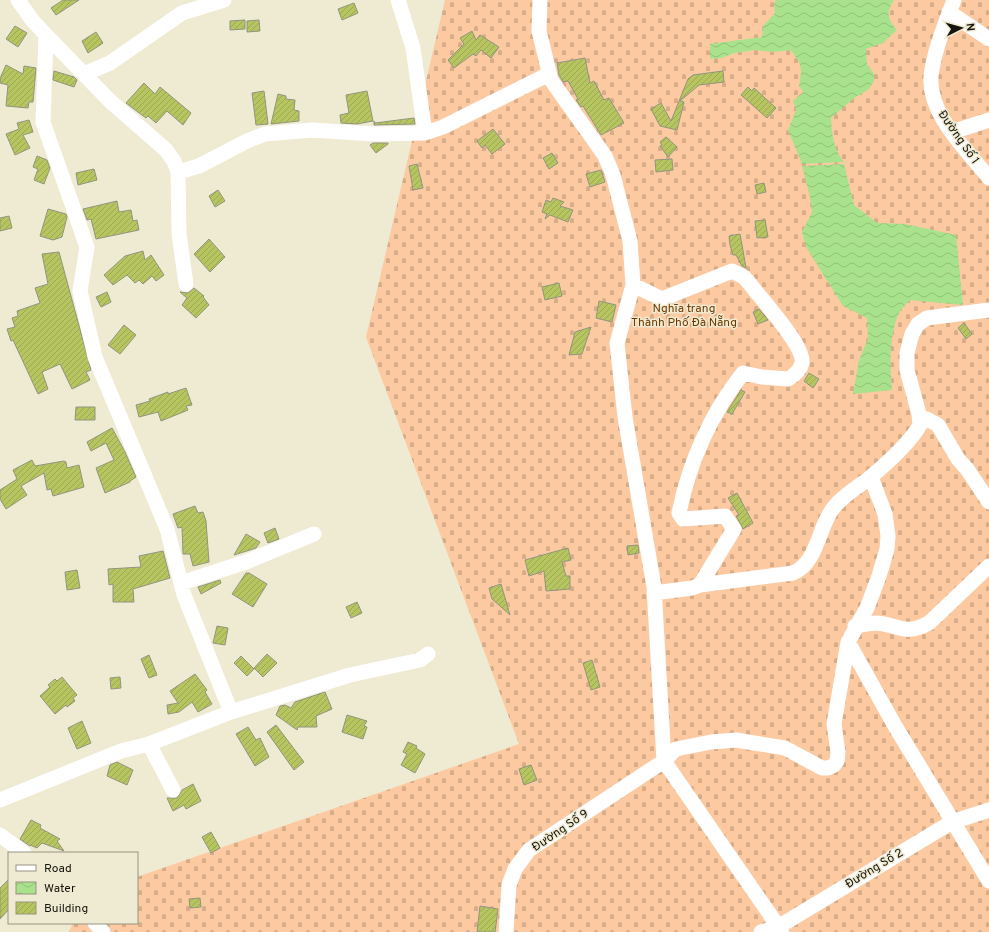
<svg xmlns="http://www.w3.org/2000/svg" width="989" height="932" font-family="Overpass,sans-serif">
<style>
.cemetery{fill:url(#cemetery-stones)}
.water{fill:url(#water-waves)}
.building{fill:url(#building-hatch);stroke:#919580}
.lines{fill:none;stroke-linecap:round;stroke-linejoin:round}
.minor{stroke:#fff;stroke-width:15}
.labels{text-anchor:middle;stroke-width:3;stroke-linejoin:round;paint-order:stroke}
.street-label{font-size:12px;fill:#16140c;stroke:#efead2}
.park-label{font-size:12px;fill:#6e3a02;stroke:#efead2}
</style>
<defs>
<pattern id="cemetery-stones" width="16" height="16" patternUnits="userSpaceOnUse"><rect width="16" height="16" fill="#fcc9a1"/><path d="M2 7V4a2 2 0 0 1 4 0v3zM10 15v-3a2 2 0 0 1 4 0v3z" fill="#d7ac89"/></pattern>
<pattern id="water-waves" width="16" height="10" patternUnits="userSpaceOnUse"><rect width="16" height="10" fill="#a9e28c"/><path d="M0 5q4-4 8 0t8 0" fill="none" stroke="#91c178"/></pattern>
<pattern id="building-hatch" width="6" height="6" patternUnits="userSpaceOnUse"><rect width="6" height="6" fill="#b6c560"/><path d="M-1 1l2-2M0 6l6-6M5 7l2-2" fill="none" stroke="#9ca852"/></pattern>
</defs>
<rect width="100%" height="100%" fill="#efead2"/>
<!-- cemetery -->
<path class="cemetery" d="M 445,0 L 989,0 L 989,932 L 69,932 L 73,923 L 137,923 L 137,877 L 519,744 L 366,337 Z"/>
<!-- water -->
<path class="water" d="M 776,0 L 894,0 C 886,12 887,19 897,30 L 883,43 L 866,49 L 867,64 L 874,74 L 874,81 L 868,90 L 854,98 L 831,118 C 832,134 833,149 844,162 L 802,164 L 788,130 L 796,110 L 793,101 L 803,92 L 799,86 C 802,69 803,64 790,50 L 773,52 L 755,50 L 734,53 L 722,58 L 710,59 L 710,44 L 762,37 L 763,26 L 775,13 L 774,4 Z
M 844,164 L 854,205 L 877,223 L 905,224 L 956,235 L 963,305 L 910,300 C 905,305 899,311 897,318 C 889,340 890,367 892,390 L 853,394 L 859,360 L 868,339 L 867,318 L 843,306 L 806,247 L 802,232 L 812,212 L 810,197 L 802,166 Z"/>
<!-- building -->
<path class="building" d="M 63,0 L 79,0 L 56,15 L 51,8 Z
M 354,3 L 358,13 L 342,20 L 338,9 Z
M 245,20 L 245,29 L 230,30 L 230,21 Z
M 259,20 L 260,31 L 247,32 L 247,21 Z
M 15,26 L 27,33 L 18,47 L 6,39 Z
M 472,31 L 476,40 L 480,35 L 499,47 L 491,58 L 481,50 L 476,56 L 473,54 L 454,68 L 448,60 L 464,44 L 460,38 Z
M 96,32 L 103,43 L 88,53 L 82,41 Z
M 585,58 L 590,83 L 594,81 L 604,100 L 609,98 L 624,123 L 601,135 L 583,106 L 581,107 L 576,100 L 578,99 L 568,81 L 563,82 L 559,75 L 557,63 Z
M 6,65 L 23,74 L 24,66 L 36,68 L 33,102 L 29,102 L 28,108 L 6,106 L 8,85 L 0,83 L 1,76 Z
M 54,71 L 74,77 L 77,80 L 74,87 L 53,80 Z
M 723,71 L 724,82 L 699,85 L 680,101 L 684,102 L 677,130 L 660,126 L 651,109 L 661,103 L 671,121 L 688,79 L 693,75 Z
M 144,83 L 155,94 L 160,87 L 191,113 L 183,125 L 167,111 L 156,123 L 148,116 L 146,118 L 126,103 Z
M 748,87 L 752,91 L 754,88 L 776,108 L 767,118 L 741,95 Z
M 264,91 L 268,124 L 256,125 L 252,93 Z
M 367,91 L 373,121 L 357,124 L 341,123 L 340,115 L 349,113 L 346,95 Z
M 278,94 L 286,96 L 286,99 L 295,100 L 294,110 L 299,111 L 299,121 L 271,124 Z
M 414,118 L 415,124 L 374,125 L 374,121 L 375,123 Z
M 29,120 L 33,132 L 23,135 L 30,148 L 15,155 L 6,134 L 19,129 L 17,123 Z
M 493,129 L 505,144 L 492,154 L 485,145 L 482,148 L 477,141 Z
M 666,137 L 677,147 L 668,157 L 660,146 L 662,145 L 660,142 Z
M 373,143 L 388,143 L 388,144 L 376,153 L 370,145 Z
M 552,153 L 558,163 L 549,169 L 543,158 Z
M 37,156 L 47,160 L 50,168 L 44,184 L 34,180 L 38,169 L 33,167 Z
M 672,159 L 673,170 L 656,172 L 655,160 Z
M 417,164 L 423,188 L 413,190 L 409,166 Z
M 94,169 L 97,180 L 78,185 L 76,173 Z
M 601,170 L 605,182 L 590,187 L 586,174 Z
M 764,183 L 766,192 L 757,194 L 755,185 Z
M 218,190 L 225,201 L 215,207 L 209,196 Z
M 553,198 L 564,202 L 560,206 L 573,210 L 568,222 L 550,215 L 545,219 L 547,214 L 542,212 L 546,200 L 551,202 Z
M 117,201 L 119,212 L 131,210 L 133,221 L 137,220 L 139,230 L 96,239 L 91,219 L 87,220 L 83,209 Z
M 48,209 L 66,214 L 67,217 L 62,237 L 53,240 L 40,236 Z
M 9,216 L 12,228 L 0,231 L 0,218 Z
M 765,220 L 768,237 L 757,238 L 755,221 Z
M 740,234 L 742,245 L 746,268 L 742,266 L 736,255 L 733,255 L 730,245 L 729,236 Z
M 209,239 L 225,257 L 210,272 L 194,254 Z
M 143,251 L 145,260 L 151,255 L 164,275 L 156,281 L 152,276 L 143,284 L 139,280 L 135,283 L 127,275 L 113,285 L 104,275 L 125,256 Z
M 59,252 L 91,370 L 86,372 L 90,380 L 72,389 L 60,364 L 42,372 L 48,389 L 38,394 L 13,340 L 11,341 L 7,329 L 15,327 L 12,318 L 18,316 L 17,311 L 40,303 L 35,288 L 48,284 L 42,254 Z
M 559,283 L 562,296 L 545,300 L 542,287 Z
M 194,288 L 204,296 L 203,297 L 209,305 L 196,318 L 182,305 L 187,298 L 180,292 L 188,293 Z
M 107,292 L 111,302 L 101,307 L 96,297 Z
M 599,301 L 616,305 L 612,322 L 596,318 Z
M 759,309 L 768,320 L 758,324 L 753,312 Z
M 964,323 L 972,334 L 966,339 L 958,328 Z
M 124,325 L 136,335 L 120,354 L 108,345 Z
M 591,327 L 582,354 L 569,355 L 575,332 Z
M 809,373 L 819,379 L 813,388 L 804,381 Z
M 186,388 L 192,405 L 186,406 L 188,410 L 161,421 L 158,412 L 139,417 L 136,405 L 150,401 L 149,399 L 168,392 L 168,394 Z
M 741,390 L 745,392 L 732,414 L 727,412 Z
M 76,407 L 95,407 L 95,420 L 75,420 Z
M 112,428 L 125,452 L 136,477 L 130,481 L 130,482 L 105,493 L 96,468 L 114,460 L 106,443 L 91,451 L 87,442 Z
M 32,460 L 35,466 L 64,461 L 66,462 L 67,468 L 79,465 L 84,487 L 53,496 L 51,489 L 47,490 L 44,473 L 21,486 L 27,495 L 6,509 L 0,499 L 0,490 L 17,479 L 13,470 Z
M 737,493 L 753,523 L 743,529 L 736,516 L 739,515 L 728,498 Z
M 195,506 L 198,513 L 203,512 L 206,521 L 209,562 L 193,566 L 190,554 L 183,554 L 182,527 L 178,528 L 173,514 Z
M 275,528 L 279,539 L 268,543 L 264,533 Z
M 246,534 L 260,542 L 256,548 L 234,555 Z
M 638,545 L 639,553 L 628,555 L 627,546 Z
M 568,548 L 571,560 L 562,562 L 566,576 L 570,576 L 570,589 L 546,591 L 544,571 L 529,576 L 525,560 Z
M 163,551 L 170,578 L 133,589 L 134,602 L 113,602 L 113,584 L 109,585 L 108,569 L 141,567 L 139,556 Z
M 77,570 L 80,588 L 67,590 L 65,572 Z
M 246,573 L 249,573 L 267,584 L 253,607 L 232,594 Z
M 220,580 L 221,583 L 201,594 L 198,587 Z
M 501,584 L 510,615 L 492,599 L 489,588 Z
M 357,602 L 362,613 L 351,618 L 346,607 Z
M 217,626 L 228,628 L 225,645 L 213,643 Z
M 267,654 L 277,663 L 263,677 L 254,668 Z
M 149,655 L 157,675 L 149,678 L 141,659 Z
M 241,656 L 254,669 L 247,676 L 234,663 Z
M 592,660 L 600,687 L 591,690 L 583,663 Z
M 195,674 L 207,690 L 205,692 L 212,704 L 198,712 L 192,702 L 179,712 L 168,714 L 167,705 L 178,703 L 170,691 Z
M 62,677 L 77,695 L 73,698 L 75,701 L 67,707 L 66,705 L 55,714 L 40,696 L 50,687 L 48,685 L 55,679 L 57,681 Z
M 120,677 L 121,688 L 111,689 L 110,678 Z
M 325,692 L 332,709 L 316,716 L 317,727 L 298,727 L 297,730 L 276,715 L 280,706 L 285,705 L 291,708 L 295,702 Z
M 347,715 L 367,721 L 364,726 L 367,727 L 363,739 L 342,732 Z
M 82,721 L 91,743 L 77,749 L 68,728 Z
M 276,725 L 304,762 L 294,770 L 267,732 Z
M 248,727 L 256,740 L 260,738 L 269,757 L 255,766 L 236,734 Z
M 408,742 L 417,746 L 416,748 L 425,754 L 415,773 L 401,765 L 407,754 L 403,752 Z
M 117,762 L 133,770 L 127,785 L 107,776 L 110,765 Z
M 531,765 L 537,780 L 524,785 L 519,769 Z
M 193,784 L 201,801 L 186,809 L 184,805 L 173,811 L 167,798 L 177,798 L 182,790 Z
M 31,820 L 41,825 L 40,828 L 60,839 L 57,841 L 64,851 L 42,843 L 37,848 L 30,845 L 30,846 L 20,839 Z
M 211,832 L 220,848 L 211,853 L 202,837 Z
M 9,879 L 9,909 L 0,919 L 0,888 Z
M 200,898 L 201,907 L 190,908 L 189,899 Z
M 480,906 L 498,909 L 495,932 L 477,932 Z"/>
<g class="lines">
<!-- minor -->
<path class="minor" d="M 18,0 L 32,20 L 46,35 L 43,122 L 87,247 L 80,291 L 95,357 L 167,529 L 184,595 L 231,712
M 398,0 L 413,48 L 425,133
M 540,0 L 539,31 L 551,80 L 605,156 L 613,175 L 630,241 L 633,285 L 617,343 L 625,417 L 654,587 L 664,761 L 782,932
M 954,0 C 945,25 934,50 931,76 C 928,115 967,150 989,178
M 949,12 L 989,39
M 42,31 L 110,101 L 166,150 L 174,161 L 178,172 L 179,234 L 186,284
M 84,74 L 110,63 L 182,13 L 224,0
M 952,132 L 989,120
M 178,172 L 199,166 L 247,141 L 265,134 L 312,130 L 374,134 L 425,133 L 443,127 L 549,74
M 633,285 L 662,299 L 732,271 L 744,277 L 750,284 C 761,299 805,346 802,363 C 800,371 795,375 788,379 L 762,377 L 743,373 C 711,413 689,463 679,513 L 683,519 L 725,516 L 734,529 L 700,585
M 920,419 L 927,419 L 938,425 L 958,459 L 967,469 L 989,502
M 181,583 L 246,562 L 314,534
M 654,593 L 692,588 L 700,585 L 793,573 C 818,563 818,526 834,507 C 843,496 856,488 867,480 C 884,466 909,444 920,425 L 919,414 L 907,370 L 907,353 L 912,334 L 918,324 L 927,318 L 989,310
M 855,626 C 862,625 870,623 877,623 C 900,625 904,636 929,623 L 989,566
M 848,642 L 895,726 L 989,881
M 149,744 L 173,790
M 0,800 L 121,751 L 149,744 L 231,712 L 350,675 L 420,660 L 428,654
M 0,835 L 24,853
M 95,923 L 103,932
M 506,932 L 509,885 L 515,869 L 529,850 L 664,761 L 676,749 L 711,742 L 736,740 L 785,748 L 822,768 L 828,768 L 834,765 L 837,761 L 838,752 L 834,724 L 848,642 L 867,608 L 879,576 L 887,549 L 888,536 L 885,514 L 871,477
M 761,932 L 778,927 L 952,822 L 989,810"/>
</g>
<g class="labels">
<!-- street labels -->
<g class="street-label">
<text transform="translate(959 137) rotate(55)" y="4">Đường Số 1</text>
<text transform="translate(560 830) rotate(-34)" y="4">Đường Số 9</text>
<text transform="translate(874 868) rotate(-31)" y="4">Đường Số 2</text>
</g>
<!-- park labels -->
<g class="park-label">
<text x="684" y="312">Nghĩa trang<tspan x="684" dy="14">Thành Phố Đà Nẵng</tspan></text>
</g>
</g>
<!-- legend -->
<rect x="8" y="852" width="130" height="72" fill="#efead2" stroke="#989483"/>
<rect x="16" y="865" width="20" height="6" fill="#ffffff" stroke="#989483"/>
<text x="44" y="872" font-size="12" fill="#16140c">Road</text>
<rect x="16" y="882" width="20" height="12" fill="url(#water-waves)" stroke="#989483"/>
<text x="44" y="892" font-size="12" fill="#16140c">Water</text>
<rect x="16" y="902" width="20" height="12" fill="url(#building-hatch)" stroke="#989483"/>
<text x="44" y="912" font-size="12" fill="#16140c">Building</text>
<!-- north arrow -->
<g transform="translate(961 28) rotate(84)" stroke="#efead2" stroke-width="3" paint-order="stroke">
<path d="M0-3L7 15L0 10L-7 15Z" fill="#16140c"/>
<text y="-6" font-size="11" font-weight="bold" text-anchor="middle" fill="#16140c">N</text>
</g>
</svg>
